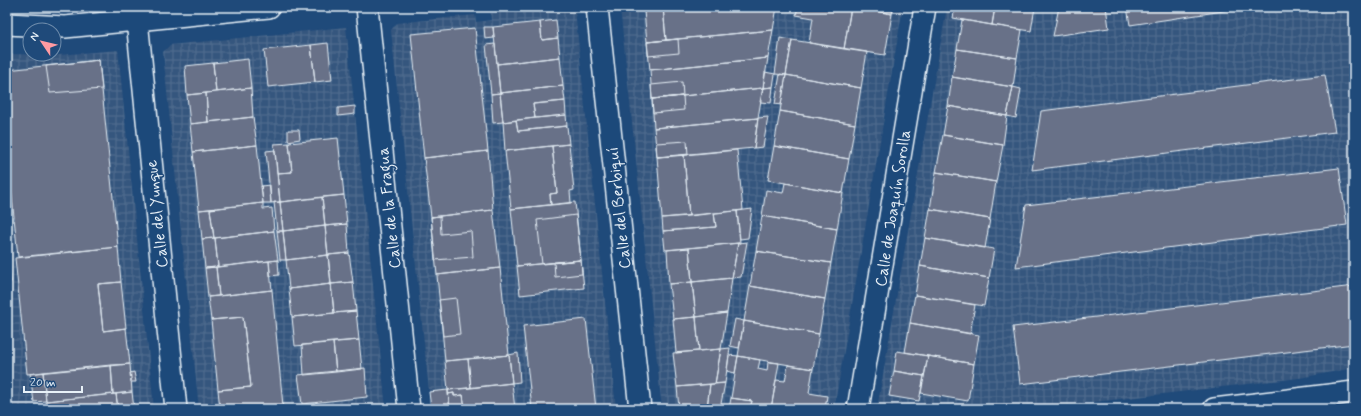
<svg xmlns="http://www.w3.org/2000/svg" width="1361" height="416" font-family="Mynerve,sans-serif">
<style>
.industrial{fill:url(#industrial-grid)}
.building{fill:#687188;stroke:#e8f1f8}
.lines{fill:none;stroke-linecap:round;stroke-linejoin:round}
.street-casing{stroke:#e8f1f8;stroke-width:24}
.street{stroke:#1f4a7a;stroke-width:21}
.labels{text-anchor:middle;stroke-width:3;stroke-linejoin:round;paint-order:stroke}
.street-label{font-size:16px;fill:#e8f1f8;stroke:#1f4a7a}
</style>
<defs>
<pattern id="industrial-grid" width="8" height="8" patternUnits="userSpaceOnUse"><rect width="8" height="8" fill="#35567e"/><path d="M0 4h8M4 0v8" fill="none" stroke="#526f91"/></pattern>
</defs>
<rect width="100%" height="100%" fill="#1f4a7a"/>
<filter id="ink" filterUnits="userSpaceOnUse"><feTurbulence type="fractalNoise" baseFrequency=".025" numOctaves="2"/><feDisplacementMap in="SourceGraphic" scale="8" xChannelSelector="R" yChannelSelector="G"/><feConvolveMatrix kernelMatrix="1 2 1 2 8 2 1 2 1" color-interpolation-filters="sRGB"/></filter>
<g filter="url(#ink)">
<!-- industrial -->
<path class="industrial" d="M 548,7 L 572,7 L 575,10 L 616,409 L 431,409 L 391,30 L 397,23 L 475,15 L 476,22 L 491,20 L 490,13 Z
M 620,7 L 903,7 L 834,409 L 662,409 Z
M 947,7 L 1354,7 L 1354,368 L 1299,378 L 1035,409 L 877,409 Z
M 346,27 L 386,409 L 199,409 L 163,52 L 170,45 Z
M 118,50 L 154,409 L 7,409 L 7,54 L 59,55 Z"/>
<!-- building -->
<path class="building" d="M 647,7 L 663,7 L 666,40 L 647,42 L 644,11 Z
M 663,7 L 777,7 L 773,30 L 666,40 Z
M 798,7 L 851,7 L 844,49 L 809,43 L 813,18 L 796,15 Z
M 851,7 L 872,7 L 871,10 L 892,14 L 885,55 L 844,49 Z
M 872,7 L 894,7 L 892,14 L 871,10 Z
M 955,7 L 995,7 L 992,25 L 953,18 Z
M 995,7 L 1035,7 L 1031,31 L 992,25 Z
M 1059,7 L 1106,7 L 1109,28 L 1053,36 Z
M 1127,7 L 1250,7 L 1130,25 Z
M 556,20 L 558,38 L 542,40 L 540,22 Z
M 962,20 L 1022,30 L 1017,58 L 957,49 Z
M 540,22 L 542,40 L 558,38 L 560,57 L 497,64 L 493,27 Z
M 484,27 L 493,27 L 494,38 L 485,39 Z
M 475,28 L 488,151 L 424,158 L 411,34 Z
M 773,30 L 768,58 L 650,70 L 647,42 Z
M 780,38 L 792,40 L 786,75 L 775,74 Z
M 678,39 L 679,53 L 648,56 L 647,42 Z
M 792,40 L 867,52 L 861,88 L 786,75 Z
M 328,43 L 332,80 L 315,82 L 311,45 Z
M 495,44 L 500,93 L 491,94 L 486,45 Z
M 311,45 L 315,82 L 268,87 L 264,50 Z
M 957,49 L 1017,58 L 1013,87 L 952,77 Z
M 560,57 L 563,86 L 500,93 L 497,64 Z
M 768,58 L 763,88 L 652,99 L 650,70 Z
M 248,59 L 251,88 L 216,92 L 213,63 Z
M 99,60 L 118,247 L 18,257 L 7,148 L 7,70 Z
M 99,60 L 102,89 L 50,93 L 46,66 Z
M 213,63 L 216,92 L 187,95 L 185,66 Z
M 765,72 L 775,74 L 773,87 L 763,88 Z
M 780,74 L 786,75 L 781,105 L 775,104 Z
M 786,75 L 861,88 L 855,124 L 780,111 Z
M 1325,75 L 1335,132 L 1032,170 L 1041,111 Z
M 952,77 L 1013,87 L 1007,116 L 948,106 Z
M 682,82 L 683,96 L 652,99 L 651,85 Z
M 563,86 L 565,101 L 533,104 L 535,118 L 503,122 L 500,93 Z
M 773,87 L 771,103 L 760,102 L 763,88 Z
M 1013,87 L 1021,89 L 1016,118 L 1007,116 Z
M 251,88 L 253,117 L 208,122 L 206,93 Z
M 763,88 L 758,118 L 654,128 L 652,99 Z
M 206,93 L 208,122 L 190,124 L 187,95 Z
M 500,93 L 503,122 L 493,123 L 491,94 Z
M 683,96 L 684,110 L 653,113 L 652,99 Z
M 565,101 L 566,115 L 535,118 L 533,104 Z
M 355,106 L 355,114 L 338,116 L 338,108 Z
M 948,106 L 1007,116 L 1003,145 L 943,135 Z
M 780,111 L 855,124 L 849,159 L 774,146 Z
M 566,115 L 567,126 L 518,131 L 516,120 Z
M 253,117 L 257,145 L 193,152 L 190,124 Z
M 768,117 L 763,147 L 754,148 L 758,118 Z
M 758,118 L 754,148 L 657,157 L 654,128 Z
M 516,120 L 518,131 L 567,126 L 569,144 L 505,151 L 503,122 Z
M 288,130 L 299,130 L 300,139 L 288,141 Z
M 943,135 L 1003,145 L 996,182 L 936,172 Z
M 338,138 L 344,195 L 280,202 L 277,173 L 292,172 L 289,143 Z
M 687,141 L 688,155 L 657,157 L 656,143 Z
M 289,143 L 292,172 L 277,173 L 274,144 Z
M 569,144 L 574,190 L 570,191 L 571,203 L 551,205 L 550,194 L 557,193 L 552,146 Z
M 257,145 L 263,203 L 199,210 L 193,152 Z
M 552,146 L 557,193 L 550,194 L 551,205 L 511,209 L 505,151 Z
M 774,146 L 849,159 L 843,193 L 768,180 Z
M 275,150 L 280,202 L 271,203 L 266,151 Z
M 737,150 L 743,210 L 689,216 L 684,155 Z
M 488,151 L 493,210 L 431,217 L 424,158 Z
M 684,155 L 689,216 L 662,218 L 657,157 Z
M 1339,168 L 1347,225 L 1016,267 L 1026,205 Z
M 936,172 L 996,182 L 990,219 L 930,209 Z
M 785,183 L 843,193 L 837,229 L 762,216 L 766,190 L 783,193 Z
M 270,185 L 271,203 L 263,203 L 261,186 Z
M 344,195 L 347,224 L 325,226 L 322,197 Z
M 322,197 L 325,226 L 283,231 L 280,202 Z
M 274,202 L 280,202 L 283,231 L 277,231 Z
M 575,202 L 581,260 L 517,266 L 511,209 Z
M 263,203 L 263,209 L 272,208 L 274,231 L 214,238 L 210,209 Z
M 210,209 L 214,238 L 202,239 L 199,210 Z
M 752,209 L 748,238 L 740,239 L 737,211 Z
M 930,209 L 990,219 L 985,248 L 925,238 Z
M 493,210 L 500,268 L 437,275 L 431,217 Z
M 737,211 L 740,243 L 665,250 L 663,231 L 716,227 L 714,213 Z
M 714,213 L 716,227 L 663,231 L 662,218 Z
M 576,215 L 581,260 L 542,264 L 537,220 Z
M 440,216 L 441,234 L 471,231 L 473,257 L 435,260 L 431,217 Z
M 762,216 L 837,229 L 831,263 L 756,251 Z
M 347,224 L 349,253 L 328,255 L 325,226 Z
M 325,226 L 328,255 L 286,260 L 283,231 Z
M 274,231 L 278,260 L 218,267 L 215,238 Z
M 277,231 L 283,231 L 286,260 L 280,260 Z
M 215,238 L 218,267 L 205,268 L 202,239 Z
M 925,238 L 994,249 L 989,278 L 920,266 Z
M 747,242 L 741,277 L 732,278 L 738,243 Z
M 738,243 L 732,278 L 692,282 L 689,248 Z
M 118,247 L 121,282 L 98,284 L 103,331 L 126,328 L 130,364 L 27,374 L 15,258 Z
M 689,248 L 692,282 L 669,284 L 667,250 Z
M 756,251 L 831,263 L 825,299 L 750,286 Z
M 349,253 L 353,282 L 331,284 L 328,255 Z
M 328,255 L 331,284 L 289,289 L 286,260 Z
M 278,260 L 279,275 L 270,276 L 269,261 Z
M 581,260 L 584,288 L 520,295 L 517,266 Z
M 581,260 L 582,274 L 555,277 L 554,262 Z
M 269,261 L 272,290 L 219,296 L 216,267 Z
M 7,264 L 9,264 L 11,282 L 7,283 Z
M 920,266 L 989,278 L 984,306 L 915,295 Z
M 216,267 L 219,296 L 208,297 L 205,268 Z
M 500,268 L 509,355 L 445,361 L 437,275 Z
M 732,278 L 727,313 L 696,317 L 692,282 Z
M 121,282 L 126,328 L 103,331 L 98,284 Z
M 353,282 L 356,311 L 334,313 L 331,284 Z
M 692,282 L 696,317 L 673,319 L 669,284 Z
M 331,284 L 334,313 L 292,317 L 289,289 Z
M 750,286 L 825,299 L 819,334 L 744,321 Z
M 1354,286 L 1354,344 L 1020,384 L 1013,327 Z
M 272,290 L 283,406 L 253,409 L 220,409 L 218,390 L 251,387 L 243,317 L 211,320 L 208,297 Z
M 915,295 L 975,305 L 970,334 L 910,323 Z
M 456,298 L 460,334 L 443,336 L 439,300 Z
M 356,311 L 359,340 L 295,346 L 292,317 Z
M 727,313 L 721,349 L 699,351 L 696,317 Z
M 243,317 L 251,387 L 218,390 L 211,320 Z
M 696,317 L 699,351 L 676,353 L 673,319 Z
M 586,319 L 596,409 L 532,409 L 523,326 Z
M 735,319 L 744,321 L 739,348 L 730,346 Z
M 744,321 L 819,334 L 813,369 L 738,356 Z
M 910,323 L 979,335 L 974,364 L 905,352 Z
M 359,340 L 362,369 L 336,372 L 333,342 Z
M 333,342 L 336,372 L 304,375 L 302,345 Z
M 730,348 L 725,383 L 715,384 L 721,349 Z
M 721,349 L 715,384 L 677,387 L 673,353 Z
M 897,351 L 928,356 L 924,376 L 894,371 Z
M 518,353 L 520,382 L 512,383 L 509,355 Z
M 509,355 L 512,383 L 471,388 L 468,359 Z
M 729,355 L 738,356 L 735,373 L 727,371 Z
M 738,356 L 760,360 L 758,369 L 767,371 L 768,362 L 779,363 L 771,409 L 750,409 L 752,401 L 731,398 Z
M 928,356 L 974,364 L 968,401 L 921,393 Z
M 468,359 L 471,388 L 448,390 L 445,361 Z
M 130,364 L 132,392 L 113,394 L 111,365 Z
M 111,365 L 113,394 L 46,401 L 43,372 Z
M 788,365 L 813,369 L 809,393 L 827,396 L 825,409 L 771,409 L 776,380 L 785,381 Z
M 365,368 L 367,397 L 302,404 L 298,375 Z
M 894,371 L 924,376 L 919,401 L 889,396 Z
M 43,372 L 46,401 L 34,402 L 30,374 Z
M 134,372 L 136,382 L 131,382 L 130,373 Z
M 512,383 L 515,409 L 465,409 L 463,395 L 454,396 L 454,393 L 448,394 L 448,390 Z
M 725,383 L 720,409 L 707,407 L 710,384 Z
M 710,384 L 707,409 L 679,409 L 677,387 Z
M 448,390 L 450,409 L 431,409 L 429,392 Z
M 132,392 L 134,409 L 118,409 L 116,394 Z
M 454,393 L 454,396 L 463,395 L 465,409 L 450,409 L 448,394 Z
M 116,394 L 118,409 L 47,409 L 46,401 Z
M 731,398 L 752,401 L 750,409 L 729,409 Z
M 283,406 L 284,409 L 254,409 Z"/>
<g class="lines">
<defs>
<path id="street" d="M 367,7 L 409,409
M 597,7 L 640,409
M 137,20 L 176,409
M 7,24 L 65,27 L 269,7
M 858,409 L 925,7
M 1214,409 L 1354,392"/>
</defs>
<!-- street casing -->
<use href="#street" class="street-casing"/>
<!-- street -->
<use href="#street" class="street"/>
</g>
</g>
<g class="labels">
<!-- street labels -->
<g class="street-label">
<text transform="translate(388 208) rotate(-96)" y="6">Calle de la Fragua</text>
<text transform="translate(618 208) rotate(-96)" y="6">Calle del Berbiquí</text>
<text transform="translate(892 208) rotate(-81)" y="6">Calle de Joaquín Sorolla</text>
<text transform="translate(156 214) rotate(-96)" y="6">Calle del Yunque</text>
</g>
</g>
<!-- margin -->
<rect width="1361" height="416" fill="none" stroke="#1f4a7a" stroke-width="24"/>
<rect x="12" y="12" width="1337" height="392" fill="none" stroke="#e8f1f8" stroke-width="1.5" filter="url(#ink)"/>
<!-- north arrow -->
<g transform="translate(42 42) rotate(305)"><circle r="19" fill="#1f4a7a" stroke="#6f8dac"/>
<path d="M0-3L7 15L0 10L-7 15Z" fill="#ff9aa2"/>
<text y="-6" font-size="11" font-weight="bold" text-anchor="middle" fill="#e8f1f8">N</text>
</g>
<!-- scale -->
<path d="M24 386v6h58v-6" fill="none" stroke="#e8f1f8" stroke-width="2"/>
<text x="30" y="386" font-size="12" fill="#e8f1f8" stroke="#1f4a7a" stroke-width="3" paint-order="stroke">20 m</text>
</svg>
